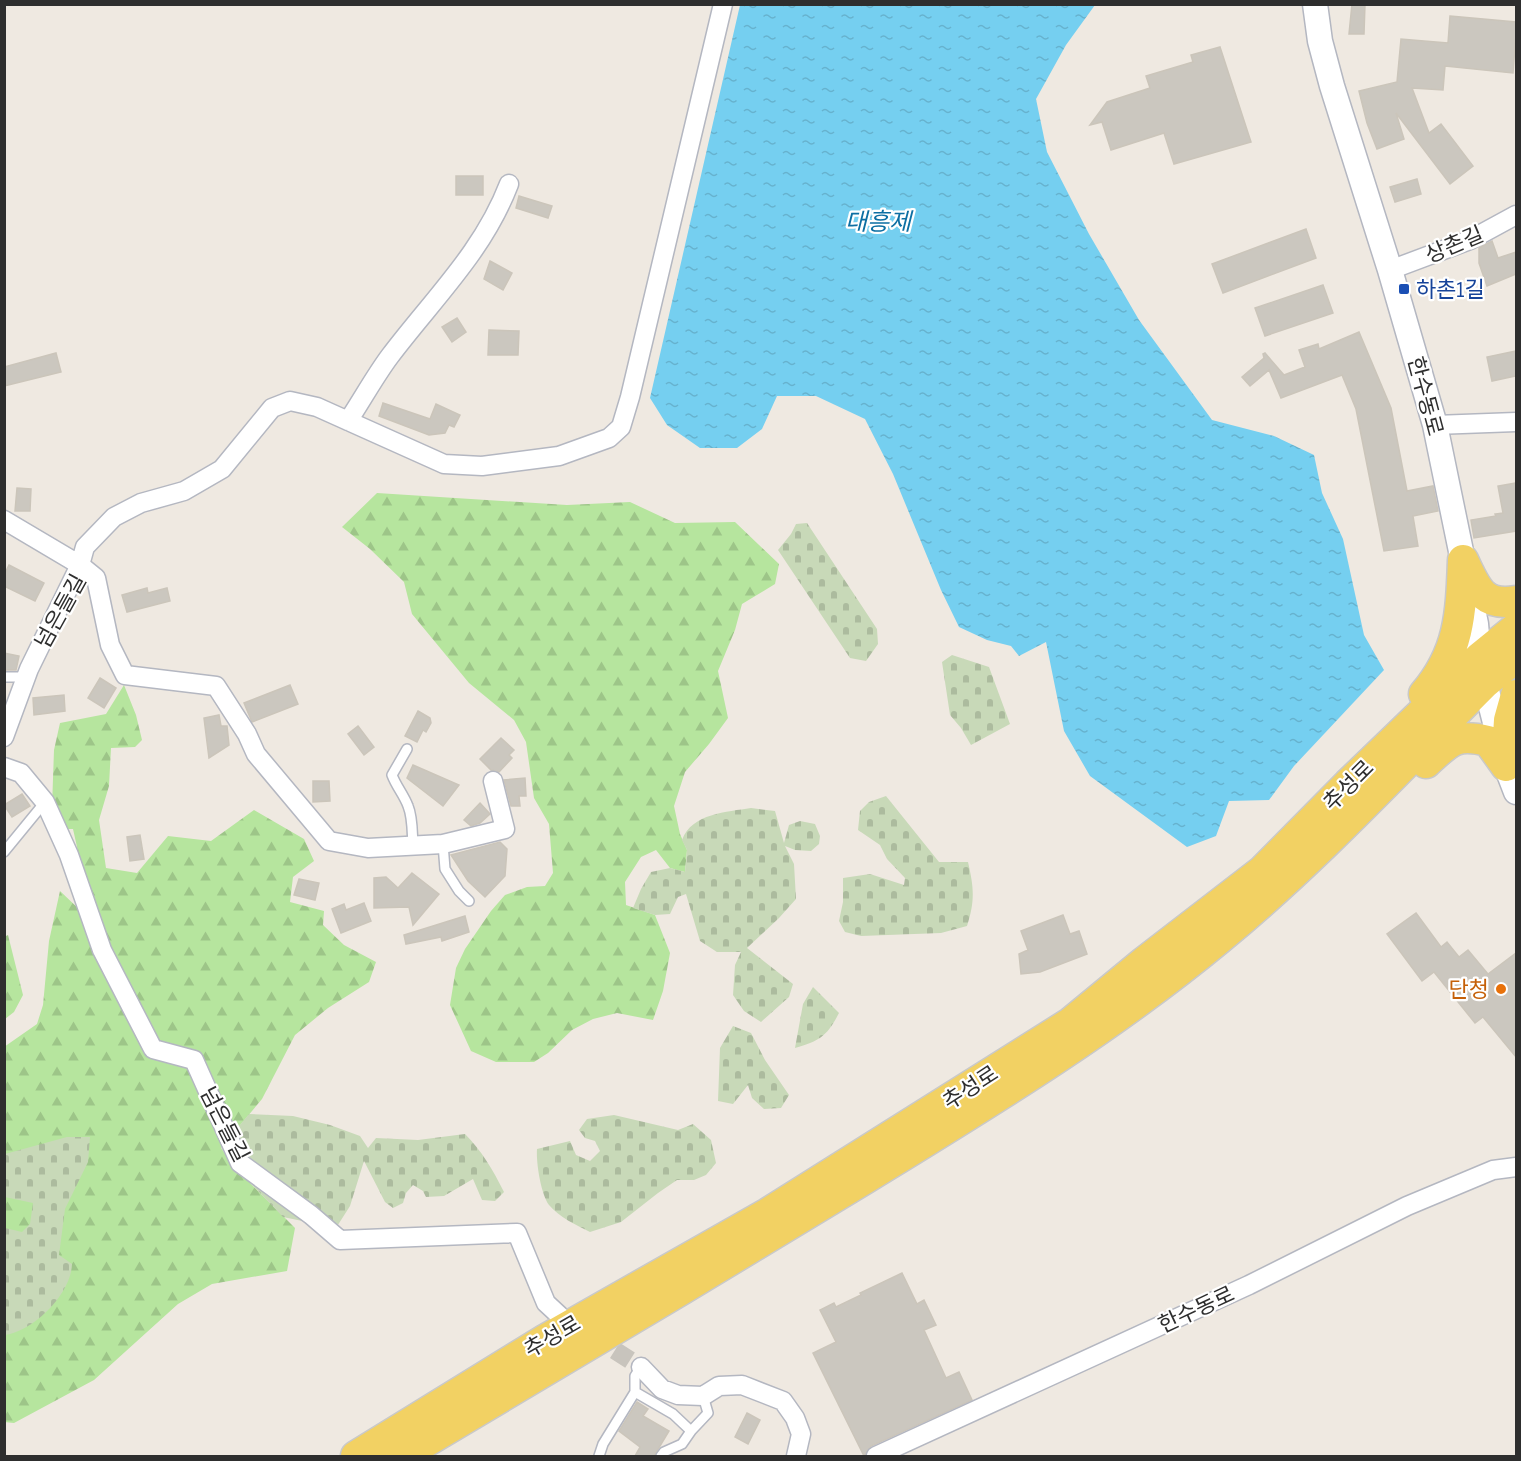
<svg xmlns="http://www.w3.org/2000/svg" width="1521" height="1461" font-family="'Sofia Sans Condensed','Noto Sans KR',sans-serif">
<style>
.forest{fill:url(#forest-firs)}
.cemetery{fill:url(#cemetery-stones)}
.water{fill:url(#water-ripples)}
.building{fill:#cbc7bf;stroke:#cbc5ba;stroke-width:1.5}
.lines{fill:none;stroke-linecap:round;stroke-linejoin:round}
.minor-tunnel{stroke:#c8c4bd;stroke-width:18;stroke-dasharray:18 9;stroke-linecap:butt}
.service-casing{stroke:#b4b7c1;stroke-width:12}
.minor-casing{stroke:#b4b7c1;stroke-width:21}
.tertiary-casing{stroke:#b4b7c1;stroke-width:27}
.primary-casing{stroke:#c9c9c9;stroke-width:33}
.service{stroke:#fff;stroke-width:9}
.minor{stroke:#fff;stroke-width:18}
.tertiary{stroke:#fff;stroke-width:24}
.primary{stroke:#f2d163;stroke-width:30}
.transit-dot{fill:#1a4fb4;stroke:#fff;stroke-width:2}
.food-dot{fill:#e8710a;stroke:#fff;stroke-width:2}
.labels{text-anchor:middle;stroke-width:4.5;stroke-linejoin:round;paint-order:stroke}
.street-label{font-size:22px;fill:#2e2e2e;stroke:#fff}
.transit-label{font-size:22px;fill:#164399;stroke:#fff;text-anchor:start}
.food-label{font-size:22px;fill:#c56008;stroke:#fff;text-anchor:end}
.water-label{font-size:24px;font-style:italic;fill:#0d6fa3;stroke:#fff}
</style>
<defs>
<pattern id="forest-firs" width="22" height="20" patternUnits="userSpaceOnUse" patternTransform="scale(1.5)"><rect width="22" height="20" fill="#b6e59e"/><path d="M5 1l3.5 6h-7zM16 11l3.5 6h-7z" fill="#9dc588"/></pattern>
<pattern id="cemetery-stones" width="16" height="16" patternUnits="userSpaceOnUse" patternTransform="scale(1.5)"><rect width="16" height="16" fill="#c8d9b8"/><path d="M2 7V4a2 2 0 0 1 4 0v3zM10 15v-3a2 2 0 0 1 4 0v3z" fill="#acbb9e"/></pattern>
<pattern id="water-ripples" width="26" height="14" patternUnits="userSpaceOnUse" patternTransform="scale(1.5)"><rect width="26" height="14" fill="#75cff0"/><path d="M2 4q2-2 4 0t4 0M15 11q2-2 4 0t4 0" fill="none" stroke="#66b2ce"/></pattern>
</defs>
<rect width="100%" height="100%" fill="#efe9e1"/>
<!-- forest -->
<path class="forest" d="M 377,493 L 567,505 L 630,502 L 675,523 L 735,522 L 779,564 L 775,584 L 742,604 L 735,630 L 718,671 L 728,718 L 709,744 L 685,772 L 674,806 L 680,834 L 687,850 L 685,872 L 670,868 L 656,850 L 641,857 L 625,882 L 626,905 L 655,915 L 670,953 L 663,991 L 653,1020 L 617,1013 L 593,1019 L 572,1030 L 548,1053 L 534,1062 L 496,1062 L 471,1051 L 450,1005 L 456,968 L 465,949 L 491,911 L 505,895 L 527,887 L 545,886 L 553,873 L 549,824 L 534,798 L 526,742 L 514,720 L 469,683 L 412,614 L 404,582 L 370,549 L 342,527 Z
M 124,685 L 136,715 L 142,740 L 135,747 L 111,748 L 109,786 L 99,820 L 106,868 L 137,873 L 168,836 L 211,841 L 254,810 L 304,839 L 314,861 L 293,877 L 290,902 L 324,911 L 323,925 L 344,945 L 376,962 L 369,982 L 328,1008 L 295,1035 L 262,1099 L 221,1148 L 238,1171 L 295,1228 L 287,1271 L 212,1284 L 178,1304 L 94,1380 L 14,1423 L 4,1422 L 4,1047 L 37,1024 L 43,1005 L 49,941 L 60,891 L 81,911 L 83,874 L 73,829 L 62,829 L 52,807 L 54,750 L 60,723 L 106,714 Z
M 8,935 L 23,995 L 14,1012 L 5,1019 L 4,937 Z"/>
<!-- cemetery -->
<path class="cemetery" d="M 807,523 L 877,629 L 878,644 L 866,661 L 850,658 L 778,550 L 791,534 L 796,524 Z
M 952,655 L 989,667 L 1010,724 L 971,745 L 961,728 L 950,715 L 942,662 Z
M 886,796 L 939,862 L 968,862 C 974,888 975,901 967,926 L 941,933 L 861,936 L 845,932 L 839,921 L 843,902 L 843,878 L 870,874 L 904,885 L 905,878 L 887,859 L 880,845 L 858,830 L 860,811 L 869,802 Z
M 751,808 L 775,811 L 784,843 L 789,825 L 800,821 L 815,824 L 820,836 L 819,844 L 811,851 L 795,850 L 785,846 L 794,864 L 796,899 L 779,918 L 747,948 L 793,984 L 789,997 L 761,1022 L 744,1011 L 733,995 L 735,965 L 741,952 L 717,952 L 700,941 L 686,894 L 678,897 L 670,914 L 655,915 L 633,908 L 641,889 L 651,872 L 670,868 L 685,872 L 687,850 L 682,840 C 692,813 727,812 751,808 Z
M 813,987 L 839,1013 C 827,1036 820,1041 795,1048 L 803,1004 Z
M 733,1026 L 751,1033 L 765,1060 L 789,1095 L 781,1108 L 764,1109 L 752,1098 L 748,1085 L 733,1104 L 718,1101 L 720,1048 Z
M 249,1114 L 293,1116 L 330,1125 L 360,1136 L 368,1148 L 376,1138 L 418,1140 L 465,1134 C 482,1151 493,1170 504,1192 L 495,1201 L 482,1200 L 473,1179 L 444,1196 L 426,1197 L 423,1191 L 413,1185 L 406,1193 L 403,1203 L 393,1208 L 385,1202 L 364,1161 L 350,1206 L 336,1228 L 283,1217 L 238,1170 L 221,1148 Z
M 614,1115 L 678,1130 L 693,1124 L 711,1140 L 716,1163 L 706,1175 L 694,1180 L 677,1180 L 658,1193 L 621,1222 L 590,1232 C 576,1225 559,1217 549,1205 C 541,1194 536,1163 537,1149 L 570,1141 L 576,1155 L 590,1161 L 600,1151 L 595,1141 L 585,1138 L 579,1130 L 587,1119 Z
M 67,1137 L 90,1137 L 88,1162 L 65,1209 L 59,1255 L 72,1264 C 71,1294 34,1331 5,1335 L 5,1228 L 22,1232 L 30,1224 L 33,1203 L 5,1197 L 5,1154 Z"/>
<!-- water -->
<path class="water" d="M 740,5 L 1095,5 L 1066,45 L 1036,99 L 1047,152 L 1089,234 L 1139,320 L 1212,420 L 1274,436 L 1314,455 L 1322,493 L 1343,539 L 1364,635 L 1384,670 L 1294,766 L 1269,800 L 1229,801 L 1216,836 L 1187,847 L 1090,776 L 1064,731 L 1046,642 L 1019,656 L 1011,646 L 987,640 L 959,627 L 941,590 L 893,474 L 865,419 L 816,396 L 777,396 L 762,429 L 737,448 L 700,448 L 667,425 L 650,398 Z"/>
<!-- building -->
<path class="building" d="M 1352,4 L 1365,4 L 1364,34 L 1349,34 Z
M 1450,16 L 1516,22 L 1516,34 L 1513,73 L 1445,66 L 1443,90 L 1412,88 L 1429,133 L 1441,124 L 1473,166 L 1450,184 L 1396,113 L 1404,139 L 1377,149 L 1367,123 L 1359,91 L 1397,82 L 1401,39 L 1448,43 Z
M 1220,47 L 1251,142 L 1174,164 L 1164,133 L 1111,150 L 1102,122 L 1090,125 L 1107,102 L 1150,88 L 1146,76 L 1193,62 L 1191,55 Z
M 456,176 L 483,176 L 483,195 L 456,195 Z
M 1417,179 L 1421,194 L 1395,202 L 1390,187 Z
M 519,196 L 552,206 L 548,218 L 516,208 Z
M 1306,229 L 1316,258 L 1223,293 L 1212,264 Z
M 1492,241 L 1498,258 L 1516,252 L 1516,274 L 1487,286 L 1479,263 L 1479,248 Z
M 490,261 L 512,273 L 503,290 L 484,279 Z
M 1323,285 L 1333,313 L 1265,336 L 1255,308 Z
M 457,318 L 466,332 L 452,342 L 442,327 Z
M 489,330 L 519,331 L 518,355 L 488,355 Z
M 1359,332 L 1391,408 L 1407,491 L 1433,486 L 1438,511 L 1413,516 L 1418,546 L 1384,551 L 1356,409 L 1342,375 L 1281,398 L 1269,370 L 1250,386 L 1242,377 L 1264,358 L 1263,354 L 1265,353 L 1284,375 L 1305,367 L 1299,350 L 1318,344 L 1319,349 Z
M 1516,351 L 1516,376 L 1492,381 L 1487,357 Z
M 56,353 L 61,372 L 4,386 L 4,367 Z
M 383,403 L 430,419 L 436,404 L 460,415 L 454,427 L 449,425 L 445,433 L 429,435 L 379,416 Z
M 1516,483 L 1516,531 L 1474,538 L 1471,520 L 1496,516 L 1495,514 L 1503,513 L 1498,486 Z
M 17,488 L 31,489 L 30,511 L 15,511 Z
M 9,565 L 44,583 L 35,601 L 4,586 L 4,575 Z
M 147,588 L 148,593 L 167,588 L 170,601 L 127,612 L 122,595 Z
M 4,653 L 19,656 L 16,670 L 4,670 Z
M 100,678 L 116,688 L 104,708 L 88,698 Z
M 290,685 L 298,704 L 252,722 L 244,703 Z
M 64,695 L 65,711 L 34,715 L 33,698 Z
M 418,711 L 430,718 L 431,723 L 426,732 L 423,730 L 417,742 L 405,736 Z
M 219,715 L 221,726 L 227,726 L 229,745 L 209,758 L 204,718 Z
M 358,726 L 374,747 L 364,755 L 348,734 Z
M 501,738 L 514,750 L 509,755 L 512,758 L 499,772 L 491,770 L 480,759 Z
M 413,765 L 459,785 L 443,806 L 407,778 Z
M 525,778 L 526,796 L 519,796 L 520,806 L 511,806 L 504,780 Z
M 313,781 L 329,781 L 330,801 L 313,802 Z
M 22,794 L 30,806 L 12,817 L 4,805 Z
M 480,803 L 490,814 L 480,823 L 471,826 L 464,820 Z
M 140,835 L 144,859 L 130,861 L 127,837 Z
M 500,842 L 507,849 L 505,876 L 485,897 L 468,881 L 451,855 Z
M 412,873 L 439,894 L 413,925 L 409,907 L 374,908 L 374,878 L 386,877 L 398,888 Z
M 299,879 L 319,883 L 315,900 L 294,895 Z
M 364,903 L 371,921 L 341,933 L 332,909 L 344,904 L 346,910 Z
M 1416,913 L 1441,947 L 1447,942 L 1459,957 L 1468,950 L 1488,974 L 1516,953 L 1516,1057 L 1483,1017 L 1475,1023 L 1434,972 L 1422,981 L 1387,934 Z
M 1063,915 L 1070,934 L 1079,931 L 1087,954 L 1040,972 L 1021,974 L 1019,954 L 1028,950 L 1021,931 Z
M 465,916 L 469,932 L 442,941 L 441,937 L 406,944 L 404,935 Z
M 902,1273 L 917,1304 L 924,1300 L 936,1325 L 924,1330 L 946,1378 L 959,1372 L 972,1400 L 871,1446 L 864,1456 L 813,1353 L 836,1342 L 820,1310 L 834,1303 L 836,1307 L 861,1295 L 860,1293 Z
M 637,1402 L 648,1409 L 643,1416 L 669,1431 L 654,1456 L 635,1456 L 640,1447 L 619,1431 Z
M 747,1413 L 760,1420 L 748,1444 L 735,1437 Z"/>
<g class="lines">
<!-- minor-tunnel -->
<path class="minor-tunnel" d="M 592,1336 L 641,1367"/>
<defs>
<path id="service" d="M 4,677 L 25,677
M 407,749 L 392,775 C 396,786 404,795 408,806 C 413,818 412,833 413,846
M 443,844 L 445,869 L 459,891 L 469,901
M 4,852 L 45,802
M 635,1392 L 635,1376 L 641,1367
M 599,1456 L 603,1444 L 635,1392 L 673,1414 L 691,1431 L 708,1413 L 703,1396
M 661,1456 L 664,1452 L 682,1444 L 691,1431"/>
<path id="minor" d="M 1390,270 L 1470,240 L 1516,215
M 348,421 C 362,400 375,376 390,356 C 433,299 483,252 509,184
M 1435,425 L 1516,422
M 4,520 L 80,565 L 96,578 L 110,645 L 125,675 L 216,686 L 247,734 L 256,754 L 329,841 L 368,848 L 443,844 L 505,829 L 493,781
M 4,737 L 29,669 L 80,565 L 85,547 L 114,517 L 141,503 L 184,491 L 222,469 L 272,408 L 290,401 L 317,407 L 444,464 L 482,466 L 559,456 L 609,438 L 621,427 L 630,397 L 723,4
M 4,767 L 21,773 L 45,802 L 69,855 L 102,950 L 153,1049 L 194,1060 L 240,1163 L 311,1215 L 340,1240 L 517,1233 L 546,1303 L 560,1316
M 641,1367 L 662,1389 L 678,1395 L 703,1396 L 719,1386 L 742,1385 L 783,1401 L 795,1418 L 801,1434 L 796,1456
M 876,1456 L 1249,1285 L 1407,1206 L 1493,1170 L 1516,1167"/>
<path id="tertiary" d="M 1315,4 L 1320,41 L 1332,86 L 1390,270 L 1435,425 L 1476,624 L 1479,658 L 1485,683 L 1506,766 L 1516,792"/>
<path id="primary" d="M 1463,560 C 1476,587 1482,607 1516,601
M 1424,694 C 1460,652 1461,613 1463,560
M 1426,763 C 1450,741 1455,733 1488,741 L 1506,766
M 1506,766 L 1509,720 L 1516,695
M 356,1456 L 546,1339 L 768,1213 L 1070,1023 L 1144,962 L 1262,871 L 1348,784 L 1479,658 L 1516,628
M 402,1456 C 556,1365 710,1273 863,1180 C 985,1105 1108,1031 1219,939 C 1314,861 1398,770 1485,683 L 1516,657"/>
</defs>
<!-- service casing -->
<use href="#service" class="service-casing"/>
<!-- minor casing -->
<use href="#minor" class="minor-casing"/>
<!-- tertiary casing -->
<use href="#tertiary" class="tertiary-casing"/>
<!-- primary casing -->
<use href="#primary" class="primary-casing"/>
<!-- service -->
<use href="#service" class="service"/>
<!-- minor -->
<use href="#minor" class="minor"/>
<!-- tertiary -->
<use href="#tertiary" class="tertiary"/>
<!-- primary -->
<use href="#primary" class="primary"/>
</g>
<!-- markers -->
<rect class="transit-dot" x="1398" y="283" width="12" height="12" rx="3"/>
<circle class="food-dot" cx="1501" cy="989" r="6"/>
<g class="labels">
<!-- street labels -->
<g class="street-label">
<text transform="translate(1454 244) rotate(-23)" y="8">상촌길</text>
<text transform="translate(1426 396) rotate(75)" y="8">한수동로</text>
<text transform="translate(60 611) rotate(-61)" y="8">넘은들길</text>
<text transform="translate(1348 785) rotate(-45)" y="8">추성로</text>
<text transform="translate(970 1087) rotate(-33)" y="8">추성로</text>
<text transform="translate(225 1124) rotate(63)" y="8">넘은들길</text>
<text transform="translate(1196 1309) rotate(-25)" y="8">한수동로</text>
<text transform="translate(552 1336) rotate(-30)" y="8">추성로</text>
</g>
<!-- transit labels -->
<g class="transit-label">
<text x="1416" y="297">하촌1길</text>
</g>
<!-- food labels -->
<g class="food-label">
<text x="1489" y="997">단청</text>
</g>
<!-- water labels -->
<g class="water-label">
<text x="878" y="230">대흥제</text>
</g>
</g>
<!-- border -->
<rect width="1521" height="1461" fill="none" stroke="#2e2e2e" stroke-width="12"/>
</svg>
